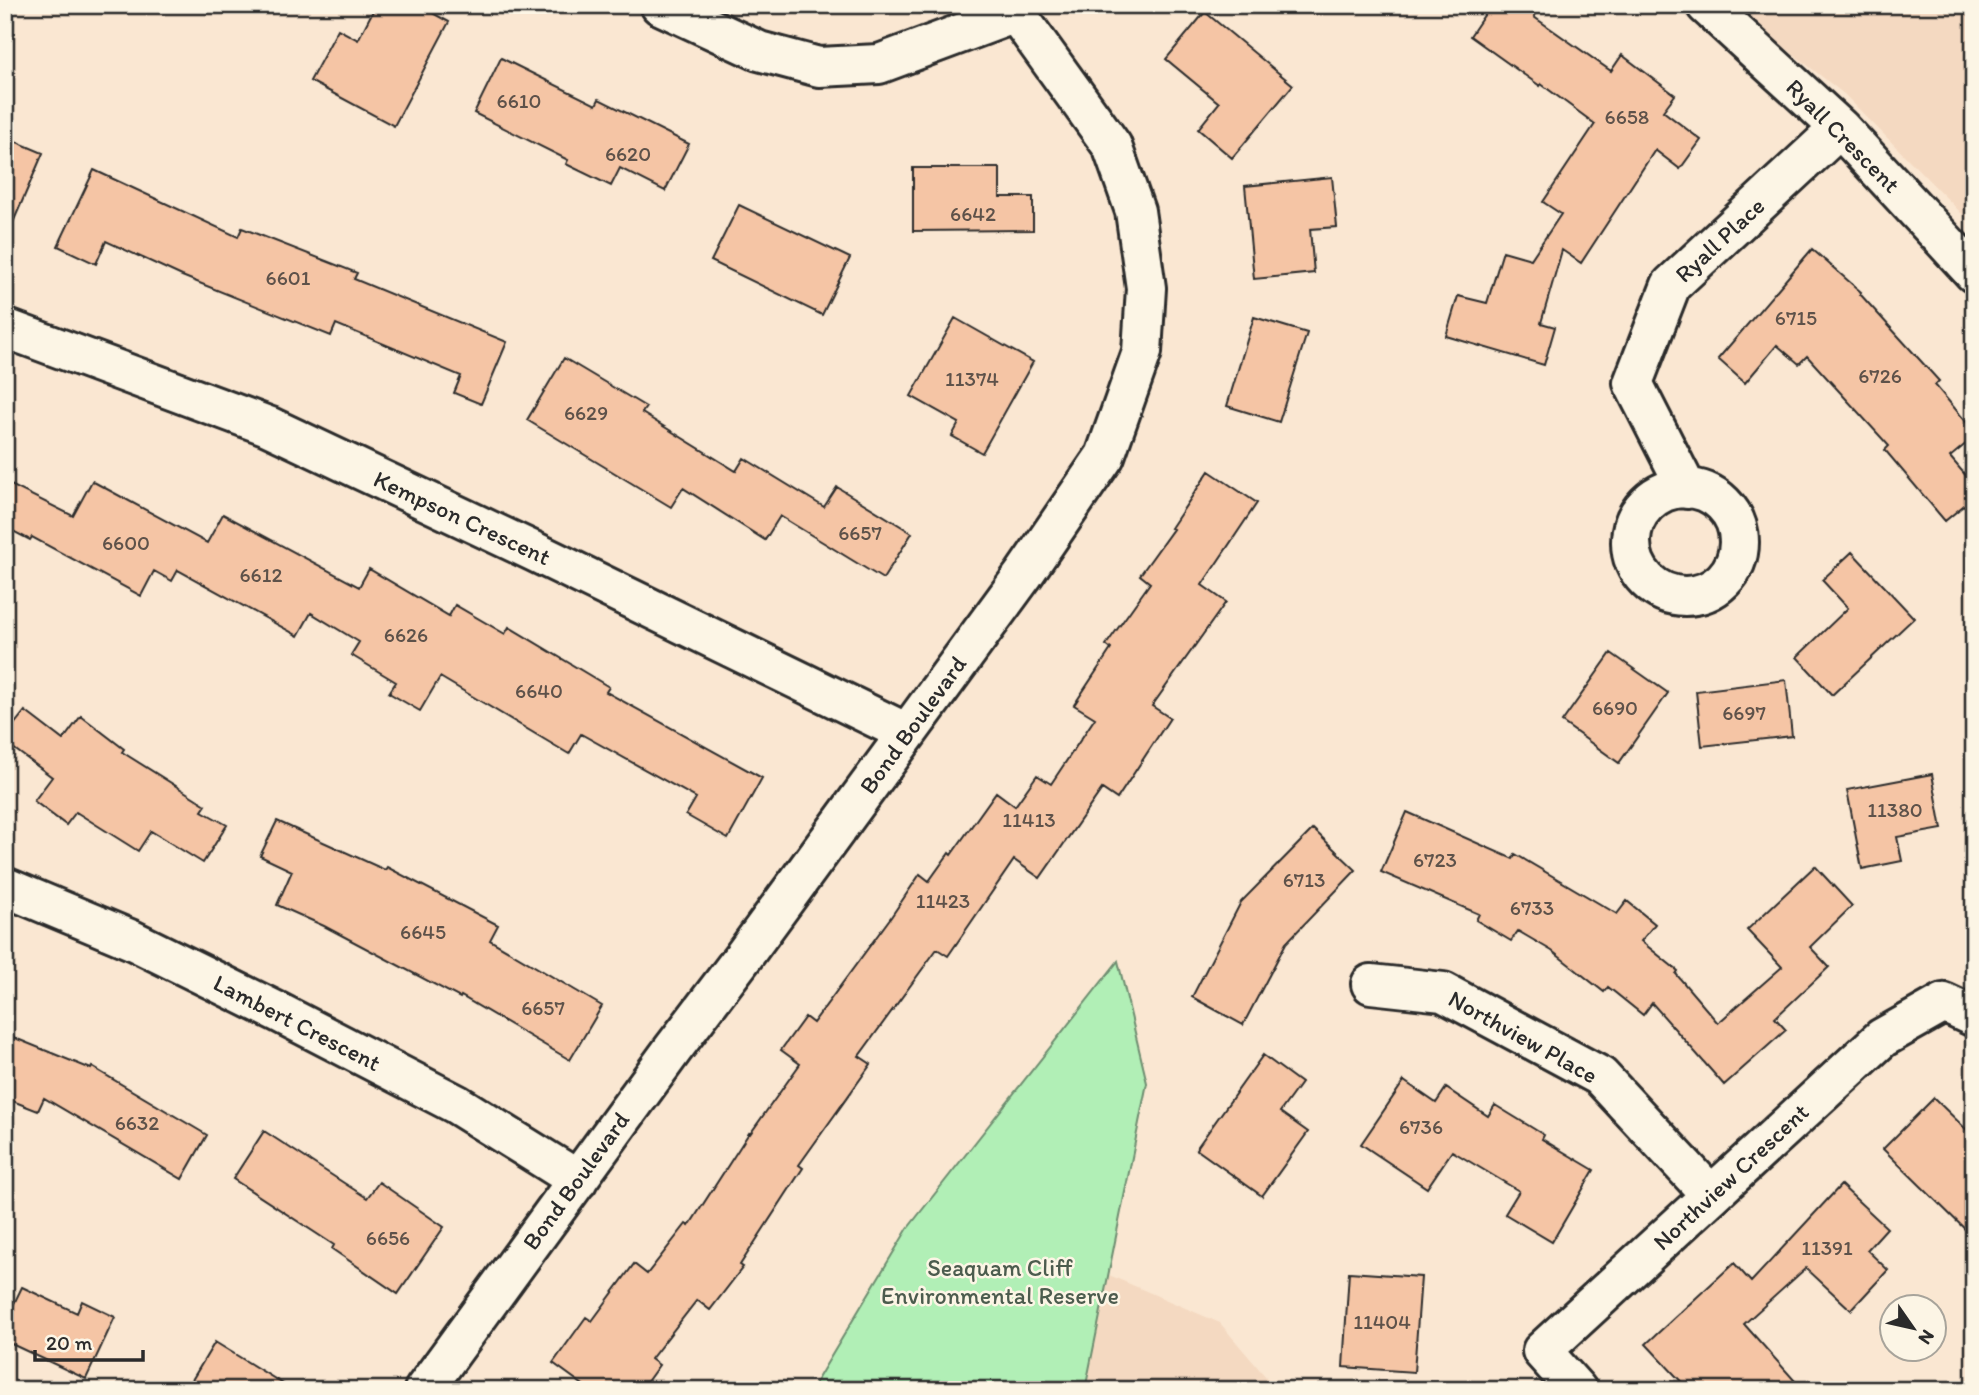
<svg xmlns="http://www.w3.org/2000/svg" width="1979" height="1395" font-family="Itim,sans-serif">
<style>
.built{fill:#f4d9c1}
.green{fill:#b1efb6;stroke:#6e8d70;stroke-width:2}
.building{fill:#f5c5a5;stroke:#2b2b2b;stroke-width:2}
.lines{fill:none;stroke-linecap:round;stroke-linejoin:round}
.street-casing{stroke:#2b2b2b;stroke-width:44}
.street{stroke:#fcf5e5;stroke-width:38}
.labels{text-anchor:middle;stroke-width:5;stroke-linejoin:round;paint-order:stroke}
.number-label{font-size:21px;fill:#5e524a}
.street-label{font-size:24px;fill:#2b2b2b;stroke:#fcf5e5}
.park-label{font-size:24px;fill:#4c5c4e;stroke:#fcf5e5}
</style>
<rect width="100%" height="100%" fill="#fae7d2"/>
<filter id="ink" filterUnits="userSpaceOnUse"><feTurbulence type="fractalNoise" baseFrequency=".0143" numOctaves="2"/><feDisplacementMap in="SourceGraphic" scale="14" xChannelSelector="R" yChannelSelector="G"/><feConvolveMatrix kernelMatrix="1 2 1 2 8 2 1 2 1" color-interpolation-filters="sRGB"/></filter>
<g filter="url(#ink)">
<!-- built -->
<path class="built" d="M 1731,5 L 1974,5 L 1974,226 L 1844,94 Z
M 1109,1275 L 1220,1323 L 1277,1390 L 1085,1390 Z"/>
<!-- green -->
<path class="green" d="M 1118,961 L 1147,1083 L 1085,1390 L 811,1390 L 908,1228 Z"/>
<!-- building -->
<path class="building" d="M 376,5 L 418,5 L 449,22 L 394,126 L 310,81 L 338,29 L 358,40 Z
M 1491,5 L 1542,5 L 1534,17 L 1611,71 L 1622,55 L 1675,95 L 1663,111 L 1701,140 L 1680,169 L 1655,150 L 1581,263 L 1562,250 L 1541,323 L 1555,327 L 1544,365 L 1446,336 L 1458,296 L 1487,303 L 1503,251 L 1531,259 L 1561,214 L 1543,202 L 1595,124 L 1541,84 L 1540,86 L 1470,36 Z
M 1205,12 L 1293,85 L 1232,158 L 1198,129 L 1219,103 L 1166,59 Z
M 501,58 L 596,105 L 599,99 L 689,144 L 665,191 L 620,168 L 611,186 L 566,164 L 568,160 L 474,113 Z
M 5,137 L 43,153 L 5,241 Z
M 913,168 L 1000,168 L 1000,197 L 1033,197 L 1033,230 L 913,231 Z
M 94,170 L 238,237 L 242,228 L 357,273 L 354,279 L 507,342 L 481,404 L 454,393 L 461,376 L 336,324 L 331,336 L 182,276 L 106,241 L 96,264 L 58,246 Z
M 1332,177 L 1337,227 L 1310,229 L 1314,273 L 1254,279 L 1245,186 Z
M 739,205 L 850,258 L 822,315 L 711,261 Z
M 1812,249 L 1861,292 L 1860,294 L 1939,381 L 1935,385 L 1974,431 L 1974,437 L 1950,457 L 1974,485 L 1974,497 L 1945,521 L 1885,450 L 1889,446 L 1807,356 L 1799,364 L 1777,345 L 1745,383 L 1718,359 Z
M 1254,317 L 1307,333 L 1279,422 L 1227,406 Z
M 955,318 L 1033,362 L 982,453 L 952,436 L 959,423 L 911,396 Z
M 564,358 L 646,407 L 642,413 L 736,471 L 744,458 L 824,507 L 837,487 L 912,533 L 883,579 L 780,516 L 765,540 L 683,488 L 671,507 L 527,420 Z
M 1209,471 L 1257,503 L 1202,585 L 1226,602 L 1152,706 L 1170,718 L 1117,799 L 1102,789 L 1040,878 L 1014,860 L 948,956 L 937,949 L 859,1056 L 871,1064 L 799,1165 L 803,1168 L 740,1265 L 743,1267 L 710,1310 L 697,1300 L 651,1359 L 659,1365 L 641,1390 L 590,1390 L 553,1363 L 586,1317 L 592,1321 L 634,1264 L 647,1274 L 686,1224 L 689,1226 L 749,1133 L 750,1134 L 800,1064 L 781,1050 L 805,1017 L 813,1023 L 891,917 L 920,874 L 929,881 L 949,853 L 951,855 L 996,792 L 1015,806 L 1037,775 L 1051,784 L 1095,718 L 1074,705 L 1111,649 L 1106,645 L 1150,583 L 1140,575 L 1173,529 L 1171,528 Z
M 92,481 L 207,543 L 223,514 L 359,587 L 369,569 L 449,616 L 455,605 L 505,634 L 509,627 L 609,687 L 606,692 L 762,778 L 728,839 L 686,815 L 696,798 L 581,734 L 569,754 L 440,677 L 420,711 L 389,693 L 396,682 L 351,655 L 359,642 L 311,613 L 298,636 L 178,570 L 172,581 L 154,571 L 141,596 L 32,537 L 30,540 L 5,527 L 5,482 L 73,516 Z
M 1852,552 L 1914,618 L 1832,695 L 1797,657 L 1848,608 L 1822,580 Z
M 1611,653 L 1668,693 L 1619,763 L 1562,722 Z
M 1786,680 L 1792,736 L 1702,746 L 1696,691 Z
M 25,711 L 63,740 L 81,716 L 124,749 L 122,752 L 206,805 L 202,811 L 227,825 L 203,863 L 151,831 L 138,851 L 76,812 L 66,825 L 34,801 L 52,777 L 5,742 L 5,736 Z
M 1932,774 L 1942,829 L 1897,837 L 1902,861 L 1862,869 L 1847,790 Z
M 1407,812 L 1513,859 L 1515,854 L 1617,914 L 1627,901 L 1655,924 L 1641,941 L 1678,971 L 1676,974 L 1718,1023 L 1782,967 L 1747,930 L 1815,866 L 1852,906 L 1810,947 L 1829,967 L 1775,1018 L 1786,1030 L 1724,1085 L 1652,1003 L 1643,1015 L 1608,987 L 1604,992 L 1552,951 L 1518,931 L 1511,941 L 1476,920 L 1479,914 L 1381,872 Z
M 277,821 L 385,870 L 387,867 L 498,925 L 490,940 L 602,1006 L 570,1060 L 461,996 L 460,998 L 324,926 L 277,905 L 292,871 L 260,856 Z
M 1313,829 L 1356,870 L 1286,943 L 1243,1025 L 1192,997 L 1241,902 Z
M 5,1034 L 91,1069 L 92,1067 L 207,1135 L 182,1179 L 44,1098 L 38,1111 L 5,1098 Z
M 1263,1055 L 1301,1083 L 1280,1112 L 1308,1132 L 1262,1196 L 1196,1149 Z
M 1404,1081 L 1436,1103 L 1446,1088 L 1488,1116 L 1495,1105 L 1544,1135 L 1542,1139 L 1594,1170 L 1552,1242 L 1505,1214 L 1519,1191 L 1452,1151 L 1427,1188 L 1361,1144 Z
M 1934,1098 L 1974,1137 L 1974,1238 L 1883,1149 Z
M 264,1131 L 367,1198 L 379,1182 L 444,1227 L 398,1294 L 332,1249 L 334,1245 L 233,1179 Z
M 1841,1185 L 1887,1228 L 1867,1250 L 1888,1270 L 1851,1310 L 1806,1268 L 1744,1324 L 1803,1390 L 1689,1390 L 1646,1344 L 1734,1263 L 1751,1282 Z
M 1349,1272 L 1421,1277 L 1414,1372 L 1343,1367 Z
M 22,1287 L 77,1313 L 82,1301 L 115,1317 L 86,1379 L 5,1341 L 5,1322 Z
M 215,1342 L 293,1390 L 186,1390 Z"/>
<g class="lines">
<defs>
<path id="street" d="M 660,5 L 759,51 L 819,67 L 879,64 L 1016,13
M 1706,5 L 1840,128 L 1974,273
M 5,328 L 268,426 L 535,552 L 907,733
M1631 542a54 54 0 1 1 108 0a54 54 0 1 1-108 0Z
M 1687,489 L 1633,383 L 1671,285 L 1840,128
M 5,887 L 132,940 L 278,1012 L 456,1104 L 578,1180
M 1371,984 L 1443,992 L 1600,1076 L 1710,1194
M 424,1390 L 673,1049 L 743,957 L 1024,574 L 1105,456 L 1142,352 L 1146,288 L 1135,211 L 1112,146 L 1010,5
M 1577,1390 L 1542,1351 L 1882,1038 L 1944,1003 L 1974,1017"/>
</defs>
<!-- street casing -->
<use href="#street" class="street-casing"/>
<!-- street -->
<use href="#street" class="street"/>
</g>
</g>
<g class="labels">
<!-- number labels -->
<g class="number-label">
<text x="519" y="108">6610</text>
<text x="1627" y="124">6658</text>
<text x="628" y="161">6620</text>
<text x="973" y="221">6642</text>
<text x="288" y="285">6601</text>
<text x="1796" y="325">6715</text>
<text x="1880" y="383">6726</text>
<text x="972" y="386">11374</text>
<text x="586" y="420">6629</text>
<text x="860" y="540">6657</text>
<text x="126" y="550">6600</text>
<text x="261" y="582">6612</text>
<text x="406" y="642">6626</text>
<text x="539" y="698">6640</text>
<text x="1615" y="715">6690</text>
<text x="1744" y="720">6697</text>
<text x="1895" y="817">11380</text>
<text x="1029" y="827">11413</text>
<text x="1435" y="867">6723</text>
<text x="1304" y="887">6713</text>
<text x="943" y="908">11423</text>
<text x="1532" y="915">6733</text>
<text x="423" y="939">6645</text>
<text x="543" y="1015">6657</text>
<text x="137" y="1130">6632</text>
<text x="1421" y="1134">6736</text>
<text x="388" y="1245">6656</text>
<text x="1827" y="1255">11391</text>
<text x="1382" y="1329">11404</text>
</g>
<!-- street labels -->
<g class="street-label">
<text transform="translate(1843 136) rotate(45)" y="8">Ryall Crescent</text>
<text transform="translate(1720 240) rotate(-43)" y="8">Ryall Place</text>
<text transform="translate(462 518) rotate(25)" y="8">Kempson Crescent</text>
<text transform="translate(913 725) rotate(-54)" y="8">Bond Boulevard</text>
<text transform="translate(297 1023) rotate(27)" y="8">Lambert Crescent</text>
<text transform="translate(1523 1037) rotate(29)" y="8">Northview Place</text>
<text transform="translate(1731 1177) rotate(-43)" y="8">Northview Crescent</text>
<text transform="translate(576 1181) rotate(-54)" y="8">Bond Boulevard</text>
</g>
<!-- park labels -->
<g class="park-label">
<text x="1000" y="1276">Seaquam Cliff<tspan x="1000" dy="28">Environmental Reserve</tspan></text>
</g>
</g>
<!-- margin -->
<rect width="1979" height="1395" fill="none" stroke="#fcf5e5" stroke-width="28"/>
<rect x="14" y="14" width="1951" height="1367" fill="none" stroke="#2b2b2b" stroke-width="2.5" filter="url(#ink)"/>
<!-- north arrow -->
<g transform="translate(1913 1328) rotate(124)"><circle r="33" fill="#fcf5e5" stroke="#a8a49b" stroke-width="2"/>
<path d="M0-5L12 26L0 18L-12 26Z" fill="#2b2b2b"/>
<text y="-10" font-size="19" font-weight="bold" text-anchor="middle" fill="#2b2b2b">N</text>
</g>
<!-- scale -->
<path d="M35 1350v10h108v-10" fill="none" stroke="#2b2b2b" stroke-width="3.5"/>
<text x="46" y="1350" font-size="21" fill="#2b2b2b" stroke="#fcf5e5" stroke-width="5" paint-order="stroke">20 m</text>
</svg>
